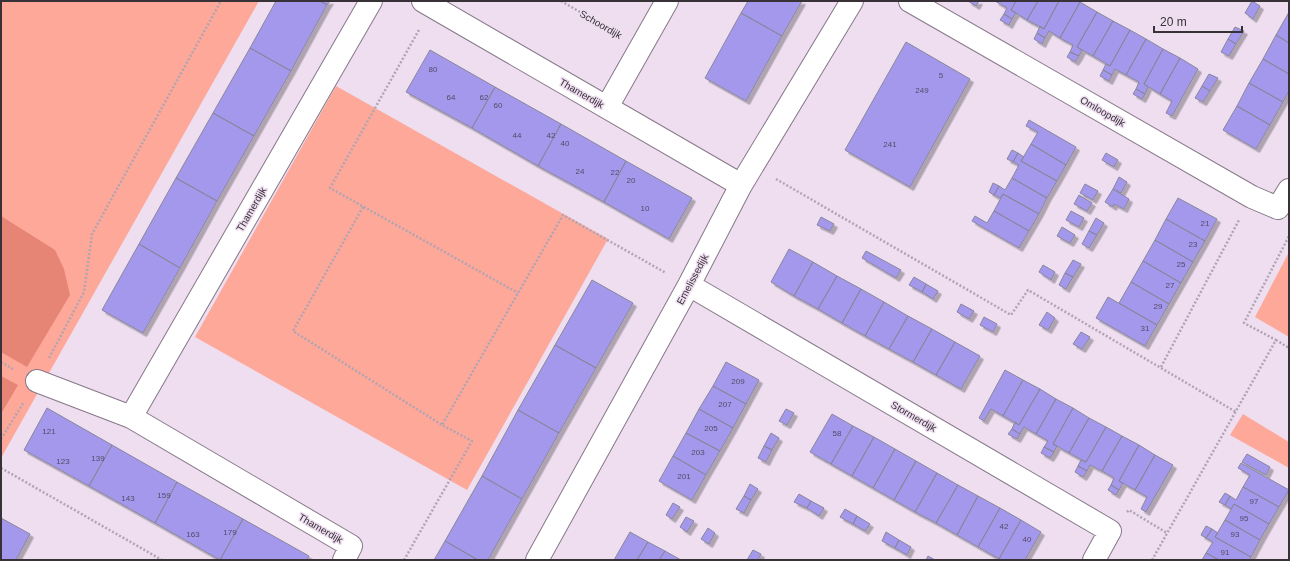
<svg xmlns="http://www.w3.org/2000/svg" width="1290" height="561" font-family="Arial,sans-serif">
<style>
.green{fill:#fda899}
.forest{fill:#e68575}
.building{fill:#a498ed;stroke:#88869b;filter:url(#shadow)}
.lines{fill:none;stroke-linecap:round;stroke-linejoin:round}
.minor-casing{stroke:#877888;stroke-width:24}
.path{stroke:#b1a4b2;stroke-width:2.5;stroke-dasharray:2 2;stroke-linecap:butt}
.minor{stroke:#fff;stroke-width:22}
.labels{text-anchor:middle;stroke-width:3;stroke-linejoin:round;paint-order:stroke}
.number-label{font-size:8px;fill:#534b65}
.street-label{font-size:10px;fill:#383138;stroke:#eedef0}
</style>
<defs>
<filter id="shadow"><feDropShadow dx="3.5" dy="3.5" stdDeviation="0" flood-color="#0004"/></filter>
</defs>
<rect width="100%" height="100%" fill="#eedef0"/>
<!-- green -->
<path class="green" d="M 1,1 L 259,1 L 1,458 Z
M 336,86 L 608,239 L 467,490 L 195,337 Z
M 1289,252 L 1289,337 L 1255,317 Z
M 1243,414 L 1289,442 L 1289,468 L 1230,435 Z"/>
<!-- forest -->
<path class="forest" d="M 1,216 L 55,250 L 64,269 L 70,295 L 27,367 L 1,352 Z
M 1,376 L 18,385 L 1,414 Z"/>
<!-- building -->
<path class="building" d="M 276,1 L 320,1 L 327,5 L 291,71 L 250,48 Z
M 320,1 L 330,1 L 327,5 Z
M 748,1 L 802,1 L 782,36 L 741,13 Z
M 968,1 L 979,1 L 976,6 Z
M 995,1 L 1016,1 L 1011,10 L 1016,13 L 1012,19 L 1004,14 L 1007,8 Z
M 1016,1 L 1038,1 L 1027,20 L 1011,10 Z
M 1038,1 L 1059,1 L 1044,29 L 1027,20 Z
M 1059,1 L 1078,1 L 1080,2 L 1060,38 L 1049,31 L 1045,38 L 1037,33 L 1040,26 L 1044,29 Z
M 1252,1 L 1260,6 L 1253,19 L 1245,13 Z
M 1080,2 L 1097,12 L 1077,47 L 1082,50 L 1079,56 L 1070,52 L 1073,45 L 1060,38 Z
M 1097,12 L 1113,21 L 1093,56 L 1077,47 Z
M 1289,12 L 1289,43 L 1276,35 Z
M 741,13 L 782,36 L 746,101 L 705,78 Z
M 1004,14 L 1012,19 L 1009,25 L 1000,20 Z
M 1113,21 L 1130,30 L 1110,66 L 1093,56 Z
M 1235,27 L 1244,31 L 1236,44 L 1228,39 Z
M 1130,30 L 1146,39 L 1126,75 L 1115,69 L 1112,75 L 1103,70 L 1106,64 L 1110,66 Z
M 1037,33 L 1045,38 L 1042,44 L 1034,39 Z
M 1276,35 L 1289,43 L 1289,74 L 1263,59 Z
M 1146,39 L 1163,49 L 1144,84 L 1148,87 L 1145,94 L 1136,89 L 1139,82 L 1126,75 Z
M 1228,39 L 1236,44 L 1229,56 L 1221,52 Z
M 906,42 L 970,79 L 910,187 L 845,150 Z
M 250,48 L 291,71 L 254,136 L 213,113 Z
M 1163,49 L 1180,58 L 1160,94 L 1144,84 Z
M 430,50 L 495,87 L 472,128 L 406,92 Z
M 1070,52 L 1079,56 L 1075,62 L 1067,57 Z
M 1180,58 L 1198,69 L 1172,116 L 1166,113 L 1172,101 L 1160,94 Z
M 1263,59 L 1289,74 L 1289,91 L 1283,102 L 1249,83 Z
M 1103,70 L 1112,75 L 1109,81 L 1100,76 Z
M 1209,74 L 1218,78 L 1210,91 L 1202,86 Z
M 1249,83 L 1283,102 L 1270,125 L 1237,106 Z
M 1202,86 L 1210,91 L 1203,102 L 1195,98 Z
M 495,87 L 561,124 L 538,166 L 472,128 Z
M 1136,89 L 1145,94 L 1142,99 L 1133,94 Z
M 1237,106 L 1270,125 L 1256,149 L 1223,130 Z
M 213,113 L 254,136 L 217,201 L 176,178 Z
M 1029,120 L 1076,147 L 1066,165 L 1031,144 L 1038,132 L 1026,126 Z
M 561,124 L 626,161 L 604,202 L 538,166 Z
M 1031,144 L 1066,165 L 1057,181 L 1021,161 Z
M 1012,150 L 1018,153 L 1013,162 L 1007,159 Z
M 1018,153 L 1024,157 L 1021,161 L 1057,181 L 1047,198 L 1012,178 L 1019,165 L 1013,162 Z
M 1106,153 L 1118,160 L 1114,167 L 1102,160 Z
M 626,161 L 692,198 L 669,239 L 604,202 Z
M 1119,177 L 1127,182 L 1121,193 L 1113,189 Z
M 176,178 L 217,201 L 180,268 L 139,244 Z
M 1012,178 L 1047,198 L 1039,214 L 1003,194 L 1000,198 L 994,195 L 999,186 L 1005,190 Z
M 993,183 L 999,186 L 994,195 L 989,192 Z
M 1085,184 L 1098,191 L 1093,200 L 1080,193 Z
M 1113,189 L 1129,199 L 1124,209 L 1114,204 L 1113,207 L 1105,202 Z
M 1003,194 L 1039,214 L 1029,231 L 994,211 Z
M 1079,195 L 1092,203 L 1087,211 L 1074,204 Z
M 1178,198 L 1217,219 L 1205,241 L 1166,219 Z
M 994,211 L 1029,231 L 1019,248 L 972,221 L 975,216 L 987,223 Z
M 1071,211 L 1084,218 L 1079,227 L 1066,220 Z
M 821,217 L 834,224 L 830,231 L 817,225 Z
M 1096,218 L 1104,223 L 1097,235 L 1089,231 Z
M 1166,219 L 1205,241 L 1193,262 L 1155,240 Z
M 1062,227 L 1075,235 L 1070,243 L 1057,236 Z
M 1089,231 L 1097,235 L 1089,248 L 1082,244 Z
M 1155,240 L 1193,262 L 1181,283 L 1143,261 Z
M 139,244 L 180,268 L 143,333 L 102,310 Z
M 789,249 L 813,262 L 794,296 L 771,282 Z
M 866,251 L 901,270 L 896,278 L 862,258 Z
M 1073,260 L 1081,264 L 1073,277 L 1065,273 Z
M 1143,261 L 1181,283 L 1169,304 L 1131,282 Z
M 813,262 L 837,276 L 818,309 L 794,296 Z
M 1043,265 L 1055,272 L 1051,280 L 1039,272 Z
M 1065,273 L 1073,277 L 1066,289 L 1059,285 Z
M 837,276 L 861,289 L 842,323 L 818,309 Z
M 914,277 L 926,284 L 922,292 L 909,285 Z
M 592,280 L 633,303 L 596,368 L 555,345 Z
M 1131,282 L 1169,304 L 1157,325 L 1119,303 Z
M 926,284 L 938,291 L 933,299 L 922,292 Z
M 861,289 L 884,302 L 865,336 L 842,323 Z
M 1108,297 L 1157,325 L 1145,346 L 1096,318 Z
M 884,302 L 908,316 L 889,349 L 865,336 Z
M 961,304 L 974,311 L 969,319 L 957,312 Z
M 1047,312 L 1055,318 L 1048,330 L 1039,325 Z
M 908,316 L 932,329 L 913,362 L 889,349 Z
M 984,317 L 997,324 L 993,332 L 980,325 Z
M 932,329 L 955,342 L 936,375 L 913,362 Z
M 1081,332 L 1090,337 L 1082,349 L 1073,344 Z
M 955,342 L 980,356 L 961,389 L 936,375 Z
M 555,345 L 596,368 L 559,433 L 518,410 Z
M 726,362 L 759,380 L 746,404 L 713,386 Z
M 1005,370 L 1023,380 L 1003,416 L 991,409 L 984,421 L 979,418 Z
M 1023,380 L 1040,389 L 1019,425 L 1003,416 Z
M 713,386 L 746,404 L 733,428 L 699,409 Z
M 1040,389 L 1056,399 L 1036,434 L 1024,427 L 1020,434 L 1012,429 L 1015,422 L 1019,425 Z
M 1056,399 L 1073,408 L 1053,444 L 1057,446 L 1054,452 L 1044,447 L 1048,441 L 1036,434 Z
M 47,408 L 112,445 L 89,486 L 24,450 Z
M 1073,408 L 1089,418 L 1069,453 L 1053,444 Z
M 699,409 L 733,428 L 720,451 L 686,433 Z
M 786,409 L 794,413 L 787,425 L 779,421 Z
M 518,410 L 559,433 L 522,499 L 482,476 Z
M 832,414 L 853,426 L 831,464 L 810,452 Z
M 1089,418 L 1106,427 L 1086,462 L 1069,453 Z
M 853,426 L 874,437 L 852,476 L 831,464 Z
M 1106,427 L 1122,436 L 1102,471 L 1090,465 L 1087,471 L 1078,466 L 1081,460 L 1086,462 Z
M 1012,429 L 1020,434 L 1017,439 L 1008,434 Z
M 686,433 L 720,451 L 706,475 L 673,456 Z
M 771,433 L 779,438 L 772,450 L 764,446 Z
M 1122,436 L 1139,445 L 1119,481 L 1123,483 L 1119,490 L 1111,485 L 1114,478 L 1102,471 Z
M 874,437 L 895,449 L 873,488 L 852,476 Z
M 112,445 L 177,482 L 155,523 L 89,486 Z
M 1139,445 L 1155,455 L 1135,490 L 1119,481 Z
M 764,446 L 772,450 L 766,462 L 758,458 Z
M 1044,447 L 1054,452 L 1050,458 L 1041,453 Z
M 895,449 L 916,461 L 894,500 L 873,488 Z
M 1247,454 L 1270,467 L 1266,475 L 1242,462 Z
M 1155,455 L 1173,465 L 1146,512 L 1141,509 L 1147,497 L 1135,490 Z
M 673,456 L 706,475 L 692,500 L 659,481 Z
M 916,461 L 937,473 L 915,512 L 894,500 Z
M 1241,463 L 1289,490 L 1279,507 L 1243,487 L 1250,475 L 1238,468 Z
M 1078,466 L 1087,471 L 1083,477 L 1075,472 Z
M 937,473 L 958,485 L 936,523 L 915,512 Z
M 482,476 L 522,499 L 488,560 L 478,560 L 445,541 Z
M 177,482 L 243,519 L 220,560 L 155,523 Z
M 750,484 L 758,489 L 751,500 L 744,496 Z
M 958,485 L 978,496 L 957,535 L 936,523 Z
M 1111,485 L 1119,490 L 1116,495 L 1108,490 Z
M 1243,487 L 1279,507 L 1269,524 L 1234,504 L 1231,509 L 1225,505 L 1230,496 L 1236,500 Z
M 1225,493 L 1230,496 L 1225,505 L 1219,502 Z
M 799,494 L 811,501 L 807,508 L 794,502 Z
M 744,496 L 751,500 L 744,513 L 736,509 Z
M 978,496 L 1000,508 L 978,547 L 957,535 Z
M 811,501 L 824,508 L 819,516 L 807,508 Z
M 673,503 L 680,507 L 672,519 L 666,515 Z
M 1234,504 L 1269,524 L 1260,540 L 1225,520 Z
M 1000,508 L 1021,520 L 999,559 L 978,547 Z
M 845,509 L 857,516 L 853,524 L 840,517 Z
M 857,516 L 870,524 L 865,531 L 853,524 Z
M 686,517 L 694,521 L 687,532 L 680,527 Z
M 1,518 L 30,534 L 16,560 L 1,560 Z
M 243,519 L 309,556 L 307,560 L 220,560 Z
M 1021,520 L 1041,532 L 1025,560 L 1001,560 L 999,559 Z
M 1225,520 L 1260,540 L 1251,557 L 1215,537 Z
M 1206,526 L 1212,529 L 1206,538 L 1201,535 Z
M 708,528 L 715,533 L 709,544 L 701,539 Z
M 1212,529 L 1218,533 L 1215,537 L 1251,557 L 1249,560 L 1219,560 L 1206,553 L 1213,542 L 1206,538 Z
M 630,532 L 648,542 L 637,560 L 614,560 Z
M 886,532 L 899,540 L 895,548 L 882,541 Z
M 899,540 L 911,547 L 907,555 L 895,548 Z
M 445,541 L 478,560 L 434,560 Z
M 648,542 L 665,551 L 659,560 L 637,560 Z
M 753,550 L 761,554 L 758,560 L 747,560 Z
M 665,551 L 681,560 L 659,560 Z
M 1206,553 L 1219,560 L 1202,560 Z
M 928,556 L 935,560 L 926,560 Z"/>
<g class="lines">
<defs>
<path id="minor" d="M 423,1 L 741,185
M 910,1 L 1252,197 L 1278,208 L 1289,190
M 607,107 L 667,1
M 689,285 L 1110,531 L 1094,560
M 37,381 L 131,417 L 351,546 L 344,560
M 131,417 L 371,1
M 537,560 L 689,285 L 741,185 L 852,1"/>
</defs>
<!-- minor casing -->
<use href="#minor" class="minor-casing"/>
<!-- path -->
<path class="path" d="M 561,1 L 618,34
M 419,30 L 330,188 L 518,293
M 776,179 L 1011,315 L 1028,290 L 1236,412
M 363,207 L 293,331 L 442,425
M 1276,340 L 1289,348
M 49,358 L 84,292 L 92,234 L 221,1
M 1,362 L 13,369
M 1161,367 L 1239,220
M 1,439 L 24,402
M 1,468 L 162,560
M 1127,512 L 1129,510 L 1167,533
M 404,560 L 472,441 L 442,425 L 563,215 L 666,273
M 1152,560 L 1276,340 L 1244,323 L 1289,236"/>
<!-- minor -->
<use href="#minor" class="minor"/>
</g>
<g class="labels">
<!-- number labels -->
<g class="number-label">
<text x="433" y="72">80</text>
<text x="941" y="78">5</text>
<text x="922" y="93">249</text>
<text x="451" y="100">64</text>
<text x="484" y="100">62</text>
<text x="498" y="108">60</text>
<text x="517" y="138">44</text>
<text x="551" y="138">42</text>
<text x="565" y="146">40</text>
<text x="890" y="147">241</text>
<text x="580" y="174">24</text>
<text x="615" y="175">22</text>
<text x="631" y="183">20</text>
<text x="645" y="211">10</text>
<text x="1205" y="226">21</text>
<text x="1193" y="247">23</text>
<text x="1181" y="267">25</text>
<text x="1170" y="288">27</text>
<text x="1158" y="309">29</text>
<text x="1145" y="331">31</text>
<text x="738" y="384">209</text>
<text x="725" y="407">207</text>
<text x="711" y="431">205</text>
<text x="49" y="434">121</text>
<text x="837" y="436">58</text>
<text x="698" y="455">203</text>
<text x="98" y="461">139</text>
<text x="63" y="464">123</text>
<text x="684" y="479">201</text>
<text x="164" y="498">159</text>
<text x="128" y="501">143</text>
<text x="1254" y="504">97</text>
<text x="1244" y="521">95</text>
<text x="1004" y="529">42</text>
<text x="230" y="535">179</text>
<text x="193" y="537">163</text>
<text x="1235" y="537">93</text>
<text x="1027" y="542">40</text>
<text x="1225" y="555">91</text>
</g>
<!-- street labels -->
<g class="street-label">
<text transform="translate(601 24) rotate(30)" y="4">Schoordijk</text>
<text transform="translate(582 93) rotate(30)" y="4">Thamerdijk</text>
<text transform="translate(1103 111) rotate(30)" y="4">Omloopdijk</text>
<text transform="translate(251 209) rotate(-60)" y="4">Thamerdijk</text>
<text transform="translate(692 279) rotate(-62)" y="4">Emelissedijk</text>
<text transform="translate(914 416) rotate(30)" y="4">Stormerdijk</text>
<text transform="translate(321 528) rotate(30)" y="4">Thamerdijk</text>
</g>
</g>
<!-- border -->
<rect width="1290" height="561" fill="none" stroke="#383138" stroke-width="4"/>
<!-- scale -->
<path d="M1154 26v6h88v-6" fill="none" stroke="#383138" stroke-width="2"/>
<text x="1160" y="26" font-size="12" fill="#383138" stroke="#eedef0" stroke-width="3" paint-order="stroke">20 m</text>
</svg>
